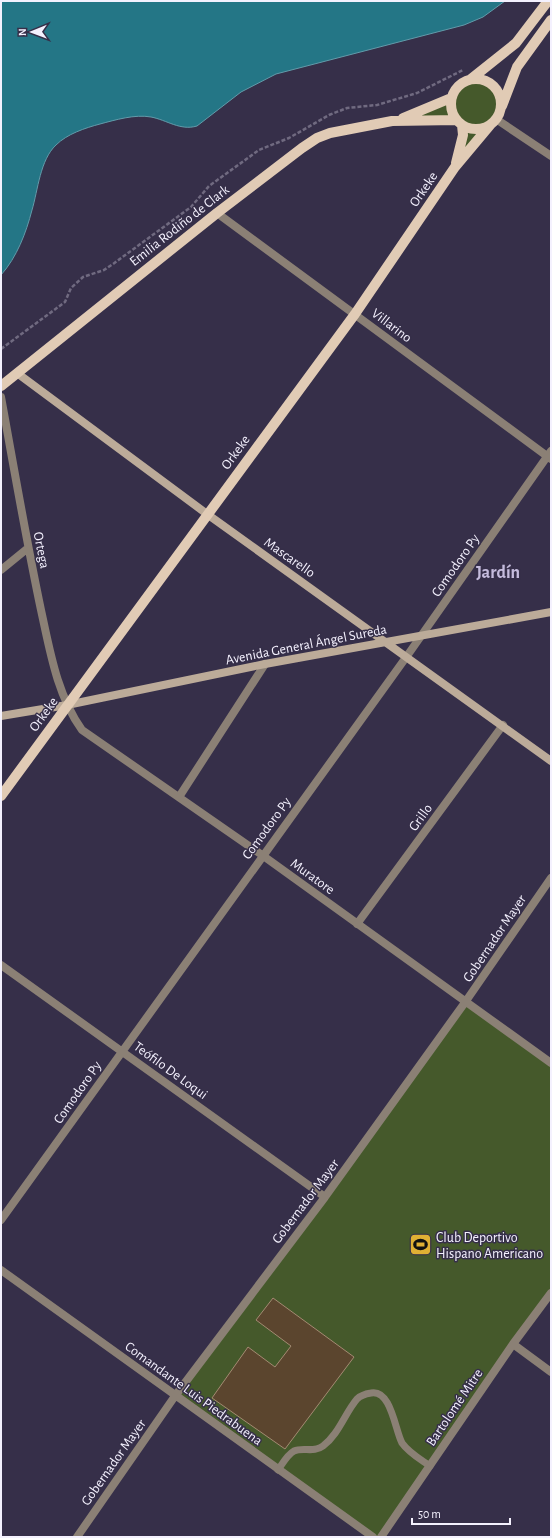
<svg xmlns="http://www.w3.org/2000/svg" width="552" height="1538" font-family="'Alegreya Sans',sans-serif">
<style>
.green{fill:#45592b}
.water{fill:#247686;stroke:#629baa}
.building{fill:#5b452e;stroke:#a38a72}
.lines{fill:none;stroke-linecap:round;stroke-linejoin:round}
.path{stroke:#706a80;stroke-width:2.5;stroke-dasharray:4 2;stroke-linecap:butt}
.lane{stroke:#8b8075;stroke-width:7}
.street{stroke:#8b8075;stroke-width:8}
.secondary{stroke:#bcab99;stroke-width:8}
.primary{stroke:#e1cbb5;stroke-width:10}
.labels{text-anchor:middle;stroke-width:3;stroke-linejoin:round;paint-order:stroke}
.street-label{font-size:14px;fill:#f4f1fe;stroke:#362f49}
.poi-label{font-size:14px;fill:#f4f1fe;stroke:#362f49;text-anchor:start}
.district-label{font-size:18px;font-weight:bold;fill:#c5bcdd;stroke:#362f49}
</style>
<rect width="100%" height="100%" fill="#362f49"/>
<!-- green -->
<path class="green" d="M 471,79 L 487,81 L 499,93 L 501,102 L 496,119 L 455,167 L 462,125 L 392,121 L 451,98 L 458,85 Z
M 466,1001 L 551,1064 L 551,1293 L 381,1537 L 373,1537 L 175,1396 Z"/>
<!-- water -->
<path class="water" d="M 1,1 L 505,1 L 483,17 L 464,25 L 276,74 L 241,92 L 197,126 C 180,131 167,120 151,117 C 135,114 115,120 100,124 C 85,128 67,134 56,145 C 40,160 38,190 32,210 C 26,233 17,257 1,275 Z"/>
<!-- building -->
<path class="building" d="M 273,1298 L 354,1357 L 285,1449 L 212,1398 L 248,1347 L 275,1367 L 291,1346 L 256,1320 Z"/>
<g class="lines">
<!-- path -->
<path class="path" d="M 1,349 L 65,302 L 71,288 L 83,277 L 104,270 L 113,264 L 191,207 L 209,186 L 259,150 L 289,138 L 329,115 L 347,108 L 377,105 L 417,93 L 463,70"/>
<!-- lane -->
<path class="lane" d="M 278,1470 C 283,1463 287,1455 294,1451 C 303,1447 314,1453 323,1446 C 339,1434 345,1413 357,1399 C 361,1395 365,1394 371,1393 C 391,1389 395,1430 402,1443 C 409,1453 420,1459 430,1466"/>
<!-- street -->
<path class="street" d="M 496,119 L 551,156
M 217,213 L 551,459
M 1,397 C 14,468 26,539 41,610 C 50,651 57,695 82,730 L 262,855 L 551,1063
M 1,570 L 28,548
M 179,797 L 265,664
M 357,924 L 503,725
M 1,965 L 325,1197
M 1,1220 L 407,656 L 551,451
M 1,1270 L 373,1537
M 513,1344 L 551,1372
M 77,1537 L 175,1396 L 325,1197 L 466,1001 L 551,878
M 381,1537 L 513,1344 L 551,1293"/>
<!-- secondary -->
<path class="secondary" d="M 17,373 L 207,514 L 551,761
M 1,716 L 67,705 L 265,664 L 551,612"/>
<!-- primary -->
<path class="primary" d="M451 104a25 25 0 1 1 50 0a25 25 0 1 1-50 0Z
M 471,79 L 516,43 L 548,1
M 502,106 L 517,67 L 551,20
M 403,118 L 451,98
M 456,163 L 463,135 L 462,125
M 1,386 L 217,213 L 302,148 L 317,138 L 330,133 L 392,121 L 457,120
M 1,796 L 355,314 L 455,167 L 491,124"/>
</g>
<!-- icons -->
<defs>
<symbol id="stadium-square" viewBox="-11 -11 22 22"><rect x="-9" y="-9" width="18" height="18" rx="4" fill="#e0b034" stroke="#362f49"/><path d="M0-5a6.5 5 0 1 0 0 10a6.5 5 0 1 0 0-10ZM-3.5-1.8h7v3.6h-7Z" fill="#111"/></symbol>
</defs>
<g fill-rule="evenodd">
<use href="#stadium-square" x="408" y="1232" width="25" height="25"/>
</g>
<g class="labels">
<!-- street labels -->
<g class="street-label">
<text transform="translate(423 189) rotate(-56)" y="5">Orkeke</text>
<text transform="translate(179 225) rotate(-38)" y="5">Emilia Rodiño de Clark</text>
<text transform="translate(392 325) rotate(37)" y="5">Villarino</text>
<text transform="translate(235 452) rotate(-54)" y="5">Orkeke</text>
<text transform="translate(42 550) rotate(79)" y="5">Ortega</text>
<text transform="translate(290 557) rotate(35)" y="5">Mascarello</text>
<text transform="translate(455 565) rotate(-55)" y="5">Comodoro Py</text>
<text transform="translate(306 644) rotate(-11)" y="5">Avenida General Ángel Sureda</text>
<text transform="translate(43 714) rotate(-54)" y="5">Orkeke</text>
<text transform="translate(420 817) rotate(-54)" y="5">Grillo</text>
<text transform="translate(266 828) rotate(-54)" y="5">Comodoro Py</text>
<text transform="translate(313 876) rotate(36)" y="5">Muratore</text>
<text transform="translate(494 938) rotate(-56)" y="5">Gobernador Mayer</text>
<text transform="translate(171 1070) rotate(36)" y="5">Teófilo De Loqui</text>
<text transform="translate(77 1092) rotate(-55)" y="5">Comodoro Py</text>
<text transform="translate(305 1201) rotate(-53)" y="5">Gobernador Mayer</text>
<text transform="translate(194 1393) rotate(36)" y="5">Comandante Luis Piedrabuena</text>
<text transform="translate(454 1407) rotate(-56)" y="5">Bartolomé Mitre</text>
<text transform="translate(113 1462) rotate(-55)" y="5">Gobernador Mayer</text>
</g>
<!-- poi labels -->
<g class="poi-label">
<text x="436" y="1242">Club Deportivo<tspan x="436" dy="16">Hispano Americano</tspan></text>
</g>
<!-- district labels -->
<g class="district-label">
<text x="498" y="578">Jardín</text>
</g>
</g>
<!-- border -->
<rect width="552" height="1538" fill="none" stroke="#f4f1fe" stroke-width="4"/>
<!-- north arrow -->
<g transform="translate(32 32) rotate(269)" stroke="#362f49" stroke-width="3" paint-order="stroke">
<path d="M0-3L7 15L0 10L-7 15Z" fill="#f4f1fe"/>
<text y="-6" font-size="11" font-weight="bold" text-anchor="middle" fill="#f4f1fe">N</text>
</g>
<!-- scale -->
<path d="M412 1518v6h98v-6" fill="none" stroke="#f4f1fe" stroke-width="2"/>
<text x="418" y="1518" font-size="12" fill="#f4f1fe" stroke="#362f49" stroke-width="3" paint-order="stroke">50 m</text>
</svg>
